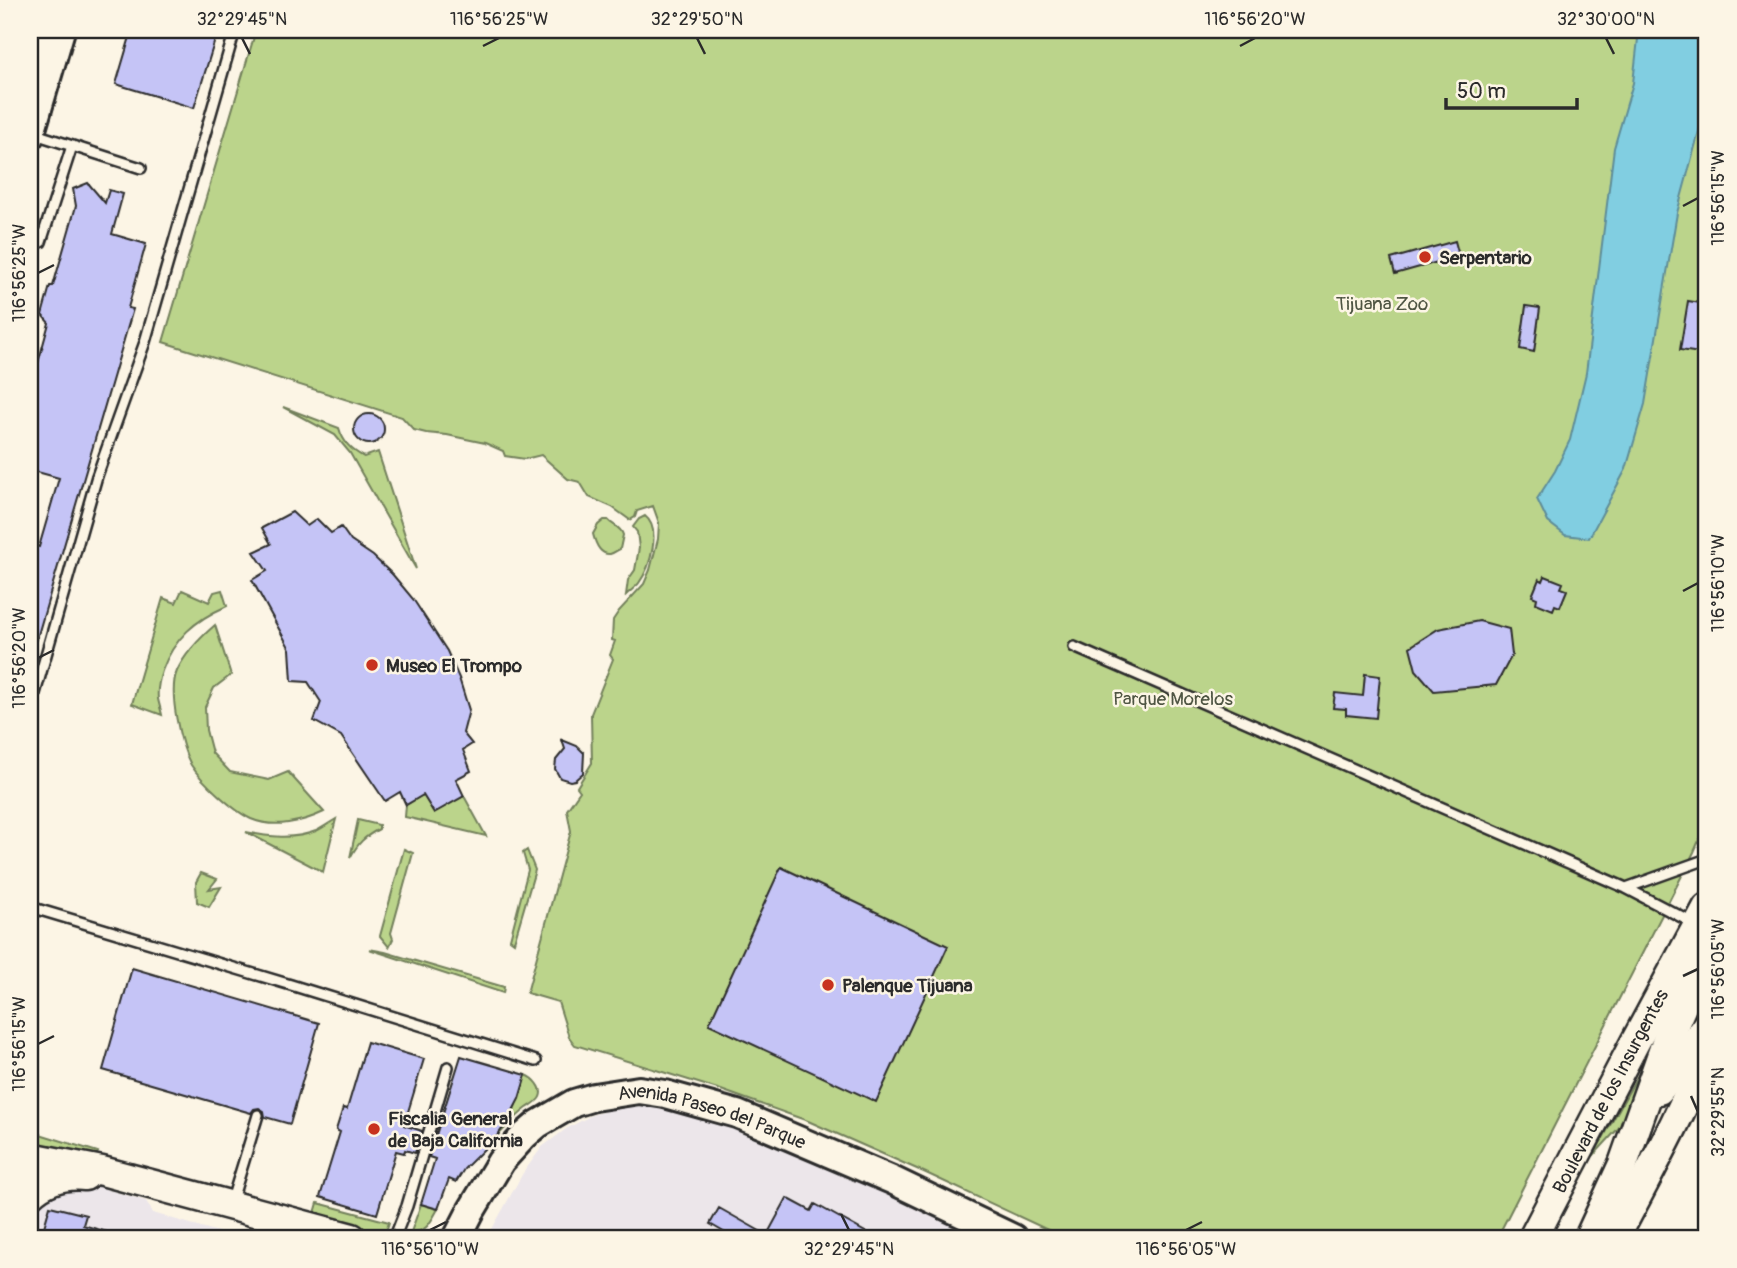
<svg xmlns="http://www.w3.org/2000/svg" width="1737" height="1268" font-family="Pangolin,sans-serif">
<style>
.built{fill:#ece6ea}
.green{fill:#bbd48b;stroke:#73805b;stroke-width:2}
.water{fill:#81cee1;stroke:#5f8d98;stroke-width:2}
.building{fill:#c5c4f6;stroke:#2b2b2b;stroke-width:2}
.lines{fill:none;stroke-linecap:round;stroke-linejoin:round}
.service-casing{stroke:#2b2b2b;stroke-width:14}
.secondary-casing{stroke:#2b2b2b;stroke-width:32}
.primary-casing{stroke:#2b2b2b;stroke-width:33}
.trunk-casing{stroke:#2b2b2b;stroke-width:35}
.service{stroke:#fcf5e5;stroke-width:9}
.secondary{stroke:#fcf5e5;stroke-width:26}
.primary{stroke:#fcf5e5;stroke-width:28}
.trunk{stroke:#fcf5e5;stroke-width:30}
.ticks{fill:none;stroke:#2b2b2b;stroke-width:2.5}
.poi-dot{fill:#c8321e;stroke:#fcf5e5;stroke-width:2.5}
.labels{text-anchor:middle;stroke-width:5;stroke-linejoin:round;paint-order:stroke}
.poi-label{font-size:19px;font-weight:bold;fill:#2b2b2b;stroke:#fcf5e5;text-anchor:start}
.park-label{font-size:19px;fill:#4f5543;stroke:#fcf5e5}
.street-label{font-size:19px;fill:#2b2b2b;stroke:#fcf5e5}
.neatline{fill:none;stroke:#2b2b2b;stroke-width:2.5}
.ticks-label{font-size:18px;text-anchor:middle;fill:#2b2b2b}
</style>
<rect width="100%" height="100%" fill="#fcf5e5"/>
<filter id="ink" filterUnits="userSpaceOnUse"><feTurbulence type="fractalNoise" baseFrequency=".0143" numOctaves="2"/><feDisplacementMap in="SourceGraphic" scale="14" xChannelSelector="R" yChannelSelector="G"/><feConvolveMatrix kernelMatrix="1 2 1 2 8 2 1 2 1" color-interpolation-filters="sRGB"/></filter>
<g filter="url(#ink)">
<!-- built -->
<path class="built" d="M 640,1106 L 669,1109 L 724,1126 L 791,1150 L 985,1238 L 487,1238 L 523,1173 L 542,1147 L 566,1129 L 592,1115 L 616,1108 Z
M 76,1187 L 99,1187 L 146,1201 L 153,1213 L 239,1238 L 30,1238 L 30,1212 L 52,1195 L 63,1190 Z"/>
<!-- green -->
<path class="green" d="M 256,30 L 1707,30 L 1707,822 L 1694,852 L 1497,1238 L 1065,1238 L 926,1173 L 808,1121 L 721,1090 L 575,1045 L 569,1037 L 558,1002 L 527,993 L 571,831 L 567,810 L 580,791 L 577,787 L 592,763 L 591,714 L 613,659 L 610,655 L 615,641 L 612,640 L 613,620 L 619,611 L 644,584 L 650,570 L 658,539 L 659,523 L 653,506 L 637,511 L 635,517 L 630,520 L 612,507 L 589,497 L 580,482 L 568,479 L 541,455 L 525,459 L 505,456 L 503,451 L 485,443 L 447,435 L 426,433 L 414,430 L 402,417 L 163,342 Z
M 283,407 L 339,428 C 343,442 351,450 364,457 L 378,452 L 416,569 L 350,453 L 335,435 Z
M 645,516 C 662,529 650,568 639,583 C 636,587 630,591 626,595 L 628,580 L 635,570 L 639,548 L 637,532 L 633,527 L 639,519 Z
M 604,520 L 608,520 C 613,526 621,527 623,535 L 620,549 C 617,550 614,553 610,554 C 600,555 595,542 593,534 L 598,525 Z
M 182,590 L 209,602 L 214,592 L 222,590 L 227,606 C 195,620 174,638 162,671 C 159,680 157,690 158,699 C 159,704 161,710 162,715 L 132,704 L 163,598 L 176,603 Z
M 215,625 L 231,675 L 214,688 L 205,707 L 206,730 L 212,753 L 230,772 L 269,780 L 288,772 L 324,812 C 303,822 274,829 251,819 C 234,811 201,781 191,765 C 180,745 168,692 177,671 C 185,653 200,638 215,625 Z
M 423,795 L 434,812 L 464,796 L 486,836 L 405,817 L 406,805 Z
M 336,819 L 323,872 L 246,832 C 269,837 293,840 316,831 C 323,828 329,823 336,819 Z
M 358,820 L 379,825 L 379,829 C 364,837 358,843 350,858 Z
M 404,849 L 413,853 L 391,933 L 393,939 L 389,947 L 380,936 Z
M 527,850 L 535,870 L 514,942 L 510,939 L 528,870 L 523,853 Z
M 201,873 L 217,879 L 209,889 L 221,887 L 209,907 L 197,902 L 196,882 Z
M 369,949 L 385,952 L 504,987 L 503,993 Z
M 1707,981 L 1707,1010 L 1680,1046 Z
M 1644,1064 L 1626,1120 L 1593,1156 Z
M 526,1075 C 534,1078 544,1088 540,1097 C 538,1102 531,1105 527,1108 C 516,1116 507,1127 497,1136 L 514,1110 Z
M 30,1131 L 98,1152 L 97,1154 L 92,1156 L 69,1149 L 30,1145 Z
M 318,1203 L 389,1222 C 387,1230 385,1235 377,1238 L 313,1220 Z
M 421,1204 L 438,1209 C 431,1221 427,1233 411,1232 Z"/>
<!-- water -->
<path class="water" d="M 1639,30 L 1707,30 L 1707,102 L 1677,213 L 1645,404 L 1626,469 L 1589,538 L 1565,535 L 1548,522 L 1537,499 L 1555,471 L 1570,440 L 1586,373 L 1614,148 L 1633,83 Z"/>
<!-- building -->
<path class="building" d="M 132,30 L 218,30 L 194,108 L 116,84 Z
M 88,183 L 105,203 L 109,190 L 123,194 L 112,234 L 146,244 L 128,308 L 133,309 L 33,652 L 30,652 L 30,544 L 39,547 L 59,478 L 30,470 L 30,376 L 35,374 L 49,323 L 42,315 L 50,286 L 53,286 L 76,206 L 73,189 Z
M 1455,241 L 1459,256 L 1395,274 L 1391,259 Z
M 1688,301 L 1707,304 L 1707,354 L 1680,350 Z
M 1526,306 L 1540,308 L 1534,352 L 1520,349 Z
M354 429a15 15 0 1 1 30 0a15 15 0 1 1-30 0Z
M 292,512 L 307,526 L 317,519 L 331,533 L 341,527 L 351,541 L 373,556 L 393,575 L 413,599 L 447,651 L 459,678 L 469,710 L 463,733 L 472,744 L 463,750 L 471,771 L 456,779 L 464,796 L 434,813 L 423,795 L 406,805 L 400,792 L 385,801 L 341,736 L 314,721 L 321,702 L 308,682 L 292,681 L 290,649 L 252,580 L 267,571 L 254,552 L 271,544 L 262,528 Z
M 1545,576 L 1563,583 L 1561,588 L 1567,590 L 1560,607 L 1555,605 L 1553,610 L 1536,603 L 1537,598 L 1532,596 L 1539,579 L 1543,581 Z
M 1479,621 L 1509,629 L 1512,655 L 1496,685 L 1434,691 L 1416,670 L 1410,647 L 1438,629 Z
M 1365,674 L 1380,676 L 1376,718 L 1346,715 L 1346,709 L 1333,708 L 1335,693 L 1363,696 Z
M 562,740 L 577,746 L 584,753 L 583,773 L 575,780 L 570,781 L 560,778 L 555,769 L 556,760 L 565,749 Z
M 781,867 L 948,946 L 876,1102 L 709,1024 Z
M 132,968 L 319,1023 L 290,1124 L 265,1117 L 264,1111 L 259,1108 L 254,1109 L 251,1113 L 103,1070 Z
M 367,1042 L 424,1059 L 404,1125 L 422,1131 L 415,1153 L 405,1150 L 404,1153 L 396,1151 L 377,1214 L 320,1197 L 340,1132 L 336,1130 L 343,1108 L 347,1109 Z
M 461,1056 L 526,1075 L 519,1099 L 507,1122 L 497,1136 L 464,1169 L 456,1182 L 449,1179 L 438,1209 L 421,1204 L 435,1159 L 429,1157 Z
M 787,1198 L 811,1211 L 815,1204 L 876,1238 L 734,1238 L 710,1224 L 719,1208 L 767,1235 Z
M 50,1206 L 86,1215 L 83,1225 L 114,1234 L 114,1238 L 41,1238 Z"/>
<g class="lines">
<defs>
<path id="service" d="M 32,133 L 141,168
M 41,242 L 72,146
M 1074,647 L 1626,888 L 1693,923
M 30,711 L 97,476 L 145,342 L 235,30
M 1626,888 L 1707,859
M 30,907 L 291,985 L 536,1061
M 232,1200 L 258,1115
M 392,1238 L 396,1234 L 407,1206 L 448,1067"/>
<g id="secondary">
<path d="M 30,136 L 61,30"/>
<path id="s1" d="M 457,1238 L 471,1211 L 501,1161 L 524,1136 L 538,1124 L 574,1103 L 594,1097 L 639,1090 L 665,1094 L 737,1114 L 892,1180 L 1013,1238"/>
</g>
<g id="primary">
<path d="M 1659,1090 L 1707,1025"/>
<path d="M 30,1157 L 102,1171 L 352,1238"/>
<path d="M 30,1194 C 45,1180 64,1174 85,1176"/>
<path id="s2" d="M 1533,1238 L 1634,1044 L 1707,908"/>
<path d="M 1589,1238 L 1623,1164 L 1667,1040 L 1707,950"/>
<path d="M 1615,1238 C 1647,1176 1683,1114 1707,1049"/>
</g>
<path id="trunk" d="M 30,73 L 42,30"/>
</defs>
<!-- service casing -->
<use href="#service" class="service-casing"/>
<!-- secondary casing -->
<use href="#secondary" class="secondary-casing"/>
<!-- primary casing -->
<use href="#primary" class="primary-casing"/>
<!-- trunk casing -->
<use href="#trunk" class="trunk-casing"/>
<!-- service -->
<use href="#service" class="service"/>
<!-- secondary -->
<use href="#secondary" class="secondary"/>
<!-- primary -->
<use href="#primary" class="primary"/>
<!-- trunk -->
<use href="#trunk" class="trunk"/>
</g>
</g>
<!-- ticks -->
<path class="ticks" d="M 242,38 L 250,54M 697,38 L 705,54M 1606,38 L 1614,54M 483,46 L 499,38M 1240,46 L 1255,38M 1683,206 L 1698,198M 38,273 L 54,265M 1683,591 L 1698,583M 38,658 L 54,650M 1683,976 L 1698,969M 38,1044 L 54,1036M 1691,1096 L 1698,1112M 841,1214 L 849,1230M 430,1230 L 446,1222M 1186,1230 L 1202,1222"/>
<!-- markers -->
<g class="poi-dot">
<circle cx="1425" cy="257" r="7"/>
<circle cx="372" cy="665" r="7"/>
<circle cx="828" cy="985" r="7"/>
<circle cx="374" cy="1129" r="7"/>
</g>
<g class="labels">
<!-- poi labels -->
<g class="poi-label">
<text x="1439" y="264">Serpentario</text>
<text x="386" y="672">Museo El Trompo</text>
<text x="842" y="992">Palenque Tijuana</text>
<text x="388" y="1125">Fiscalia General<tspan x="388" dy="22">de Baja California</tspan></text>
</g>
<!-- park labels -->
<g class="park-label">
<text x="1382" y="310">Tijuana Zoo</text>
<text x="1173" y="705">Parque Morelos</text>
</g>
<!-- street labels -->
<g class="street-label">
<text dy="7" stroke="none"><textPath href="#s2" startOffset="166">Boulevard de los Insurgentes</textPath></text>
<text dy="7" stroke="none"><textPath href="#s1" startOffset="326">Avenida Paseo del Parque</textPath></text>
</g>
</g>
<!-- margin -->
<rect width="1737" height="1268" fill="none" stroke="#fcf5e5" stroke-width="77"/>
<!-- scale -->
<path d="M1446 98v10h131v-10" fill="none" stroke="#2b2b2b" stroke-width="3.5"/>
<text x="1457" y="98" font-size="21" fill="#2b2b2b" stroke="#fcf5e5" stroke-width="5" paint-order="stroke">50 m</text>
<rect x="38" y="38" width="1660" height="1192" class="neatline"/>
<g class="ticks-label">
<text x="242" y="25">32°29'45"N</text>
<text x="499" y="25">116°56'25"W</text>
<text x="697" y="25">32°29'50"N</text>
<text x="1255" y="25">116°56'20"W</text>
<text x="1606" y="25">32°30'00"N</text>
<text transform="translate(1718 198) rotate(-90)" y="6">116°56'15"W</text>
<text transform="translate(19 273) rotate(-90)" y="6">116°56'25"W</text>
<text transform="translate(1718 583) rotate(-90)" y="6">116°56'10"W</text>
<text transform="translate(19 658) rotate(-90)" y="6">116°56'20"W</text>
<text transform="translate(1718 969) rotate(-90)" y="6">116°56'05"W</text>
<text transform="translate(19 1044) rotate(-90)" y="6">116°56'15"W</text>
<text transform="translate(1718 1112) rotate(-90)" y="6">32°29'55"N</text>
<text x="430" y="1255">116°56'10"W</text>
<text x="849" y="1255">32°29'45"N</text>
<text x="1186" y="1255">116°56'05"W</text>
</g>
</svg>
